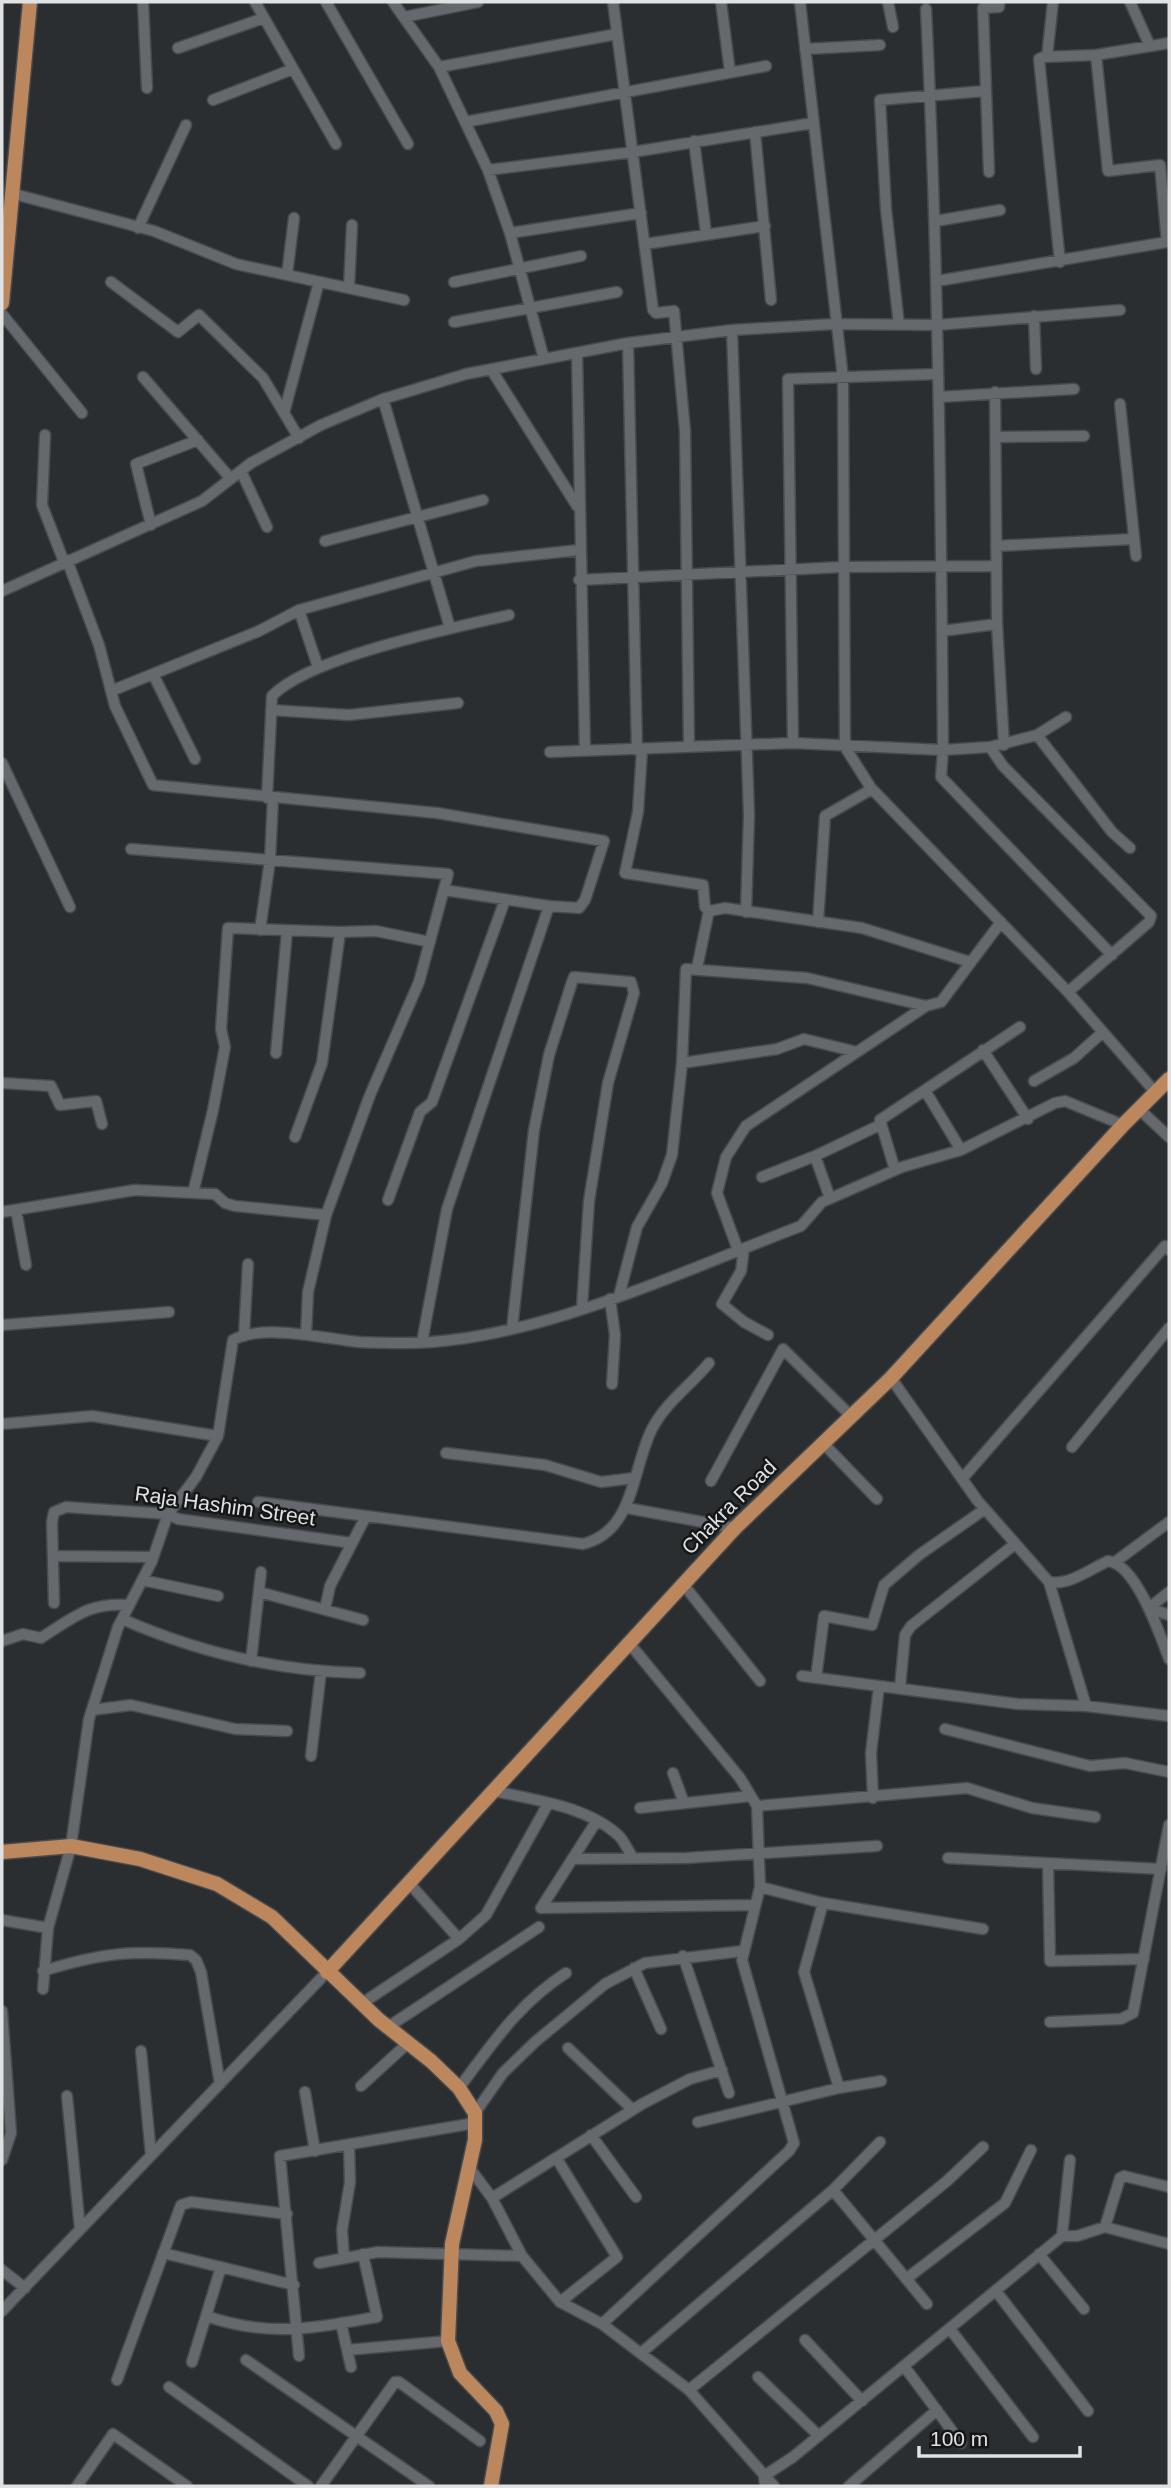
<svg xmlns="http://www.w3.org/2000/svg" width="1171" height="2488" font-family="Arial,sans-serif">
<style>
.lines{fill:none;stroke-linecap:round;stroke-linejoin:round}
.minor-casing{stroke:#484b4d;stroke-width:13}
.major-casing{stroke:#484b4d;stroke-width:17}
.minor{stroke:#65686c;stroke-width:10}
.major{stroke:#bd875e;stroke-width:14}
.labels{text-anchor:middle;stroke-width:5;stroke-linejoin:round;paint-order:stroke}
.street-label{font-size:21px;fill:#dfe1e2;stroke:#151617}
</style>
<rect width="100%" height="100%" fill="#2b2e30"/>
<g class="lines">
<defs>
<path id="minor" d="M 143,2 L 147,88
M 255,2 L 336,144
M 326,2 L 408,144
M 393,2 L 439,67 L 488,170 L 633,152 L 813,123
M 613,2 L 653,310 L 656,313 L 674,311 L 685,431 L 689,747
M 721,2 L 730,72
M 800,2 L 843,378 L 845,747 L 871,788 L 1068,992 L 1156,1093
M 888,2 L 893,27
M 1130,2 L 1150,46
M 926,9 C 938,256 941,503 943,750 L 941,777 L 1112,955
M 404,17 L 478,2
M 178,48 L 264,18
M 805,49 L 880,45
M 1047,57 L 1053,2
M 439,67 L 617,34
M 213,100 L 293,69
M 465,122 L 766,66
M 755,132 L 771,300
M 694,141 L 706,233
M 488,170 L 510,233 L 544,359
M 989,172 L 983,8 L 999,7 L 999,2
M 14,194 L 154,231 L 236,264 L 404,300
M 936,221 L 1000,210
M 138,228 L 186,125
M 510,233 L 641,213
M 645,244 L 765,226
M 1060,262 L 1039,59 L 1043,57 L 1096,55 L 1169,43
M 287,275 L 294,218
M 937,281 L 1167,242 L 1160,165 L 1108,171 L 1096,55
M 111,282 L 178,332 L 199,315 L 263,378 L 299,438
M 454,282 L 581,256
M 349,288 L 352,225
M 2,314 L 82,413
M 1034,316 L 1036,369
M 454,322 L 617,292
M 899,325 L 886,209 L 880,100 L 984,91
M 732,330 L 749,815 L 746,912
M 628,343 L 637,750
M 577,353 L 585,751
M 491,369 L 577,506
M 143,377 L 231,479
M 995,392 L 997,624 L 1004,745
M 939,397 L 1074,389
M 383,399 L 450,628
M 1120,404 L 1136,556
M 284,413 L 319,282
M 45,435 L 42,505 L 64,562
M 996,437 L 1084,436
M 241,471 L 267,527
M 151,525 L 136,464 L 198,440
M 325,541 L 483,500
M 996,546 L 1133,539
M 67,560 L 99,645 L 115,706 L 153,785 L 437,813 L 604,841 L 585,900 L 579,908 L 549,906
M 579,580 L 842,567 L 996,566
M 2,591 L 202,501 L 251,463 L 321,425 L 383,399 L 466,374 L 628,343 L 732,330 L 834,324 L 937,325 L 1120,310
M 299,610 L 318,667
M 942,631 L 997,624
M 153,674 L 195,759
M 111,691 L 259,631 L 299,610 L 476,561 L 579,550
M 271,710 L 349,715 L 458,703
M 1037,735 L 1112,832 L 1130,848
M 793,743 L 788,379 L 938,374
M 990,747 L 1003,766 L 1151,916 L 1149,922 L 1068,992
M 642,750 L 638,812 L 625,873 L 703,885 L 705,907 L 710,911
M 550,752 L 793,743 L 943,750 L 990,747 L 1037,735 L 1066,717
M 2,763 L 70,907
M 267,798 L 272,696 C 309,657 453,628 509,615
M 131,849 L 448,874 L 419,982 L 370,1095 L 326,1215 L 308,1292 L 306,1335
M 818,922 L 825,816 L 872,789
M 260,930 L 270,860 L 273,798
M 340,932 L 376,931 L 430,942
M 697,968 L 708,915 L 710,911 L 725,908 L 862,928 L 970,962
M 983,1050 L 1028,1119
M 276,1053 L 287,931
M 682,1063 L 777,1049 L 804,1039 L 857,1052
M 1034,1081 L 1074,1058 L 1103,1032
M 2,1083 L 51,1086 L 60,1105 L 96,1101 L 102,1124
M 926,1092 L 961,1150
M 1139,1109 L 1169,1137
M 895,1170 L 880,1120 L 1020,1027
M 762,1177 L 815,1156
M 193,1193 L 213,1110 L 225,1047 L 221,1029 L 228,928 L 340,932 L 322,1063 L 295,1137
M 830,1198 L 815,1156 L 880,1125
M 388,1200 L 420,1112 L 432,1102 L 505,900
M 16,1210 L 26,1265
M 2,1212 L 135,1190 L 215,1194 L 225,1203 L 235,1206 L 326,1215
M 744,1248 L 741,1271 L 722,1304 L 744,1322 L 768,1335
M 738,1250 L 717,1193 L 726,1157 L 746,1126 L 926,1006 L 941,1002 L 1001,922
M 619,1296 L 637,1227 L 662,1183 L 672,1155 L 682,1063 L 686,969 L 807,978 L 926,1006
M 610,1299 L 615,1335 L 612,1384
M 2,1325 L 169,1312
M 512,1329 L 534,1130 L 549,1055 L 572,982 L 574,977 L 631,982 L 634,993 L 608,1083 L 589,1201 L 582,1307
M 244,1336 L 248,1264
M 422,1342 L 447,1209 L 549,906 L 444,890
M 891,1378 L 977,1500 L 1049,1582 C 1068,1586 1091,1569 1108,1561 C 1136,1564 1160,1634 1169,1659
M 2,1424 L 92,1416 L 218,1436
M 823,1443 L 877,1499
M 1072,1447 L 1169,1328
M 446,1453 L 545,1465 L 601,1482 L 634,1478
M 962,1479 L 1165,1246 L 1169,1250
M 711,1481 L 783,1349 L 851,1416
M 258,1502 L 583,1544 C 635,1531 632,1468 652,1429 C 665,1403 691,1385 709,1363
M 627,1508 L 735,1528
M 55,1556 L 153,1557
M 1115,1562 L 1169,1522
M 142,1580 L 218,1596
M 1049,1582 L 1086,1706 L 1169,1716
M 683,1584 L 760,1681
M 259,1592 L 363,1620
M 1169,1592 L 1149,1608 L 1169,1615
M 54,1603 L 52,1522 L 54,1512 L 66,1507 L 168,1514 L 178,1519 L 352,1543
M 325,1609 L 330,1586 L 365,1518
M 122,1619 C 197,1652 278,1671 360,1673
M 2,1641 L 23,1634 L 41,1638 C 74,1617 89,1602 129,1605
M 251,1661 L 261,1572
M 802,1676 L 1018,1704 L 1086,1706
M 816,1678 L 824,1616 L 872,1625 L 884,1585 L 919,1555 L 985,1509
M 900,1687 L 905,1635 L 911,1626 L 1015,1544
M 92,1710 L 131,1705 L 235,1729 L 287,1731
M 945,1729 L 1090,1766 L 1125,1763 L 1169,1772
M 311,1756 L 321,1671
M 673,1773 L 684,1803
M 494,1791 C 534,1800 586,1806 618,1835 C 624,1840 628,1851 633,1858
M 873,1798 L 871,1753 L 879,1686
M 757,1806 L 967,1788 L 1032,1808 L 1095,1817
M 640,1808 L 751,1796
M 948,1858 L 1161,1869
M 572,1859 L 686,1858 L 877,1846
M 1048,1864 L 1050,1961 L 1144,1959
M 409,1883 L 459,1939
M 760,1887 L 823,1903 L 983,1929
M 823,1903 L 804,1972 L 839,2088
M 541,1908 L 755,1905
M 541,1908 L 596,1822
M 2,1920 L 48,1928
M 683,1956 L 729,2093
M 634,1968 L 661,2029
M 43,1971 C 101,1953 131,1950 190,1955 L 196,1960 L 201,1972 L 220,2084
M 43,1989 L 48,1928 L 71,1846 L 89,1719 L 118,1627 L 152,1561 L 168,1514 L 196,1477 L 218,1436 L 233,1340 C 263,1323 326,1339 359,1342 C 375,1343 391,1343 407,1343 C 534,1342 682,1271 801,1226 L 822,1202 L 902,1167 L 961,1150 L 1055,1103 L 1065,1101 L 1123,1125
M 361,2004 L 459,1939 L 486,1915 L 548,1804
M 2,2011 L 11,2133 L 2,2160
M 1050,2022 L 1121,2019 L 1133,2013 L 1169,1825
M 388,2027 L 539,1927
M 568,2048 L 632,2109
M 141,2051 L 151,2155
M 361,2086 L 408,2043
M 459,2088 C 493,2043 518,2004 566,1973
M 305,2092 L 315,2151
M 67,2096 L 80,2229
M 475,2113 L 503,2073 L 535,2042 L 605,1984 L 645,1963 L 742,1951
M 698,2122 L 839,2088 L 881,2081
M 591,2135 L 636,2197
M 557,2159 L 617,2257 L 560,2302
M 469,2167 L 492,2198 L 522,2256 L 560,2302 L 602,2324 L 689,2390 L 774,2486
M 833,2190 L 927,2304
M 492,2198 L 642,2104 L 690,2079 L 722,2070
M 1105,2227 L 1120,2178 L 1124,2176 L 1169,2187
M 1062,2236 L 1077,2236 L 1105,2227 L 1169,2244
M 163,2253 L 294,2285
M 1039,2254 L 1084,2309
M 344,2258 L 342,2230 L 350,2182 L 349,2145
M 319,2263 L 378,2252 L 522,2256
M 2,2270 L 25,2288
M 906,2279 L 1005,2203 L 1031,2150
M 996,2291 L 1088,2411
M 2,2311 L 327,1972
M 206,2316 C 271,2338 312,2328 377,2317 L 363,2254
M 341,2323 L 351,2367
M 602,2324 L 789,2151 L 794,2143 L 742,1960 L 760,1887 L 757,1806 L 740,1778 L 629,1643
M 950,2329 L 1033,2437
M 805,2340 L 862,2401
M 347,2350 L 448,2341
M 641,2353 L 833,2190 L 880,2142
M 299,2356 L 280,2156 L 475,2123
M 246,2360 L 429,2486
M 192,2362 L 221,2267
M 904,2366 L 961,2443
M 758,2377 L 819,2436
M 117,2380 L 181,2205 L 191,2202 L 287,2214
M 169,2387 L 308,2486
M 689,2390 L 947,2181 L 983,2147
M 77,2486 L 113,2434 L 187,2486
M 321,2486 L 395,2382 L 399,2382 L 480,2441
M 765,2486 L 764,2476 L 793,2457 L 1062,2236 L 1070,2160
M 849,2486 L 937,2410"/>
<path id="major" d="M 2,303 L 30,2
M 2,1852 L 71,1846 L 140,1859 L 217,1884 L 272,1917 L 379,2020 L 431,2061 L 459,2088 L 475,2113 L 475,2140 L 452,2244 L 448,2341 L 460,2373 L 496,2411 L 502,2424 L 491,2486
M 327,1972 L 735,1528 L 891,1378 L 1123,1125 L 1169,1079"/>
</defs>
<!-- minor casing -->
<use href="#minor" class="minor-casing"/>
<!-- major casing -->
<use href="#major" class="major-casing"/>
<!-- minor -->
<use href="#minor" class="minor"/>
<!-- major -->
<use href="#major" class="major"/>
</g>
<g class="labels">
<!-- street labels -->
<g class="street-label">
<text transform="translate(225 1506) rotate(8)" y="7">Raja Hashim Street</text>
<text transform="translate(729 1507) rotate(-45)" y="7">Chakra Road</text>
</g>
</g>
<!-- border -->
<rect width="1171" height="2488" fill="none" stroke="#dfe1e2" stroke-width="7"/>
<!-- scale -->
<path d="M919 2446v10h161v-10" fill="none" stroke="#dfe1e2" stroke-width="3.5"/>
<text x="930" y="2446" font-size="21" fill="#dfe1e2" stroke="#151617" stroke-width="5" paint-order="stroke">100 m</text>
</svg>
